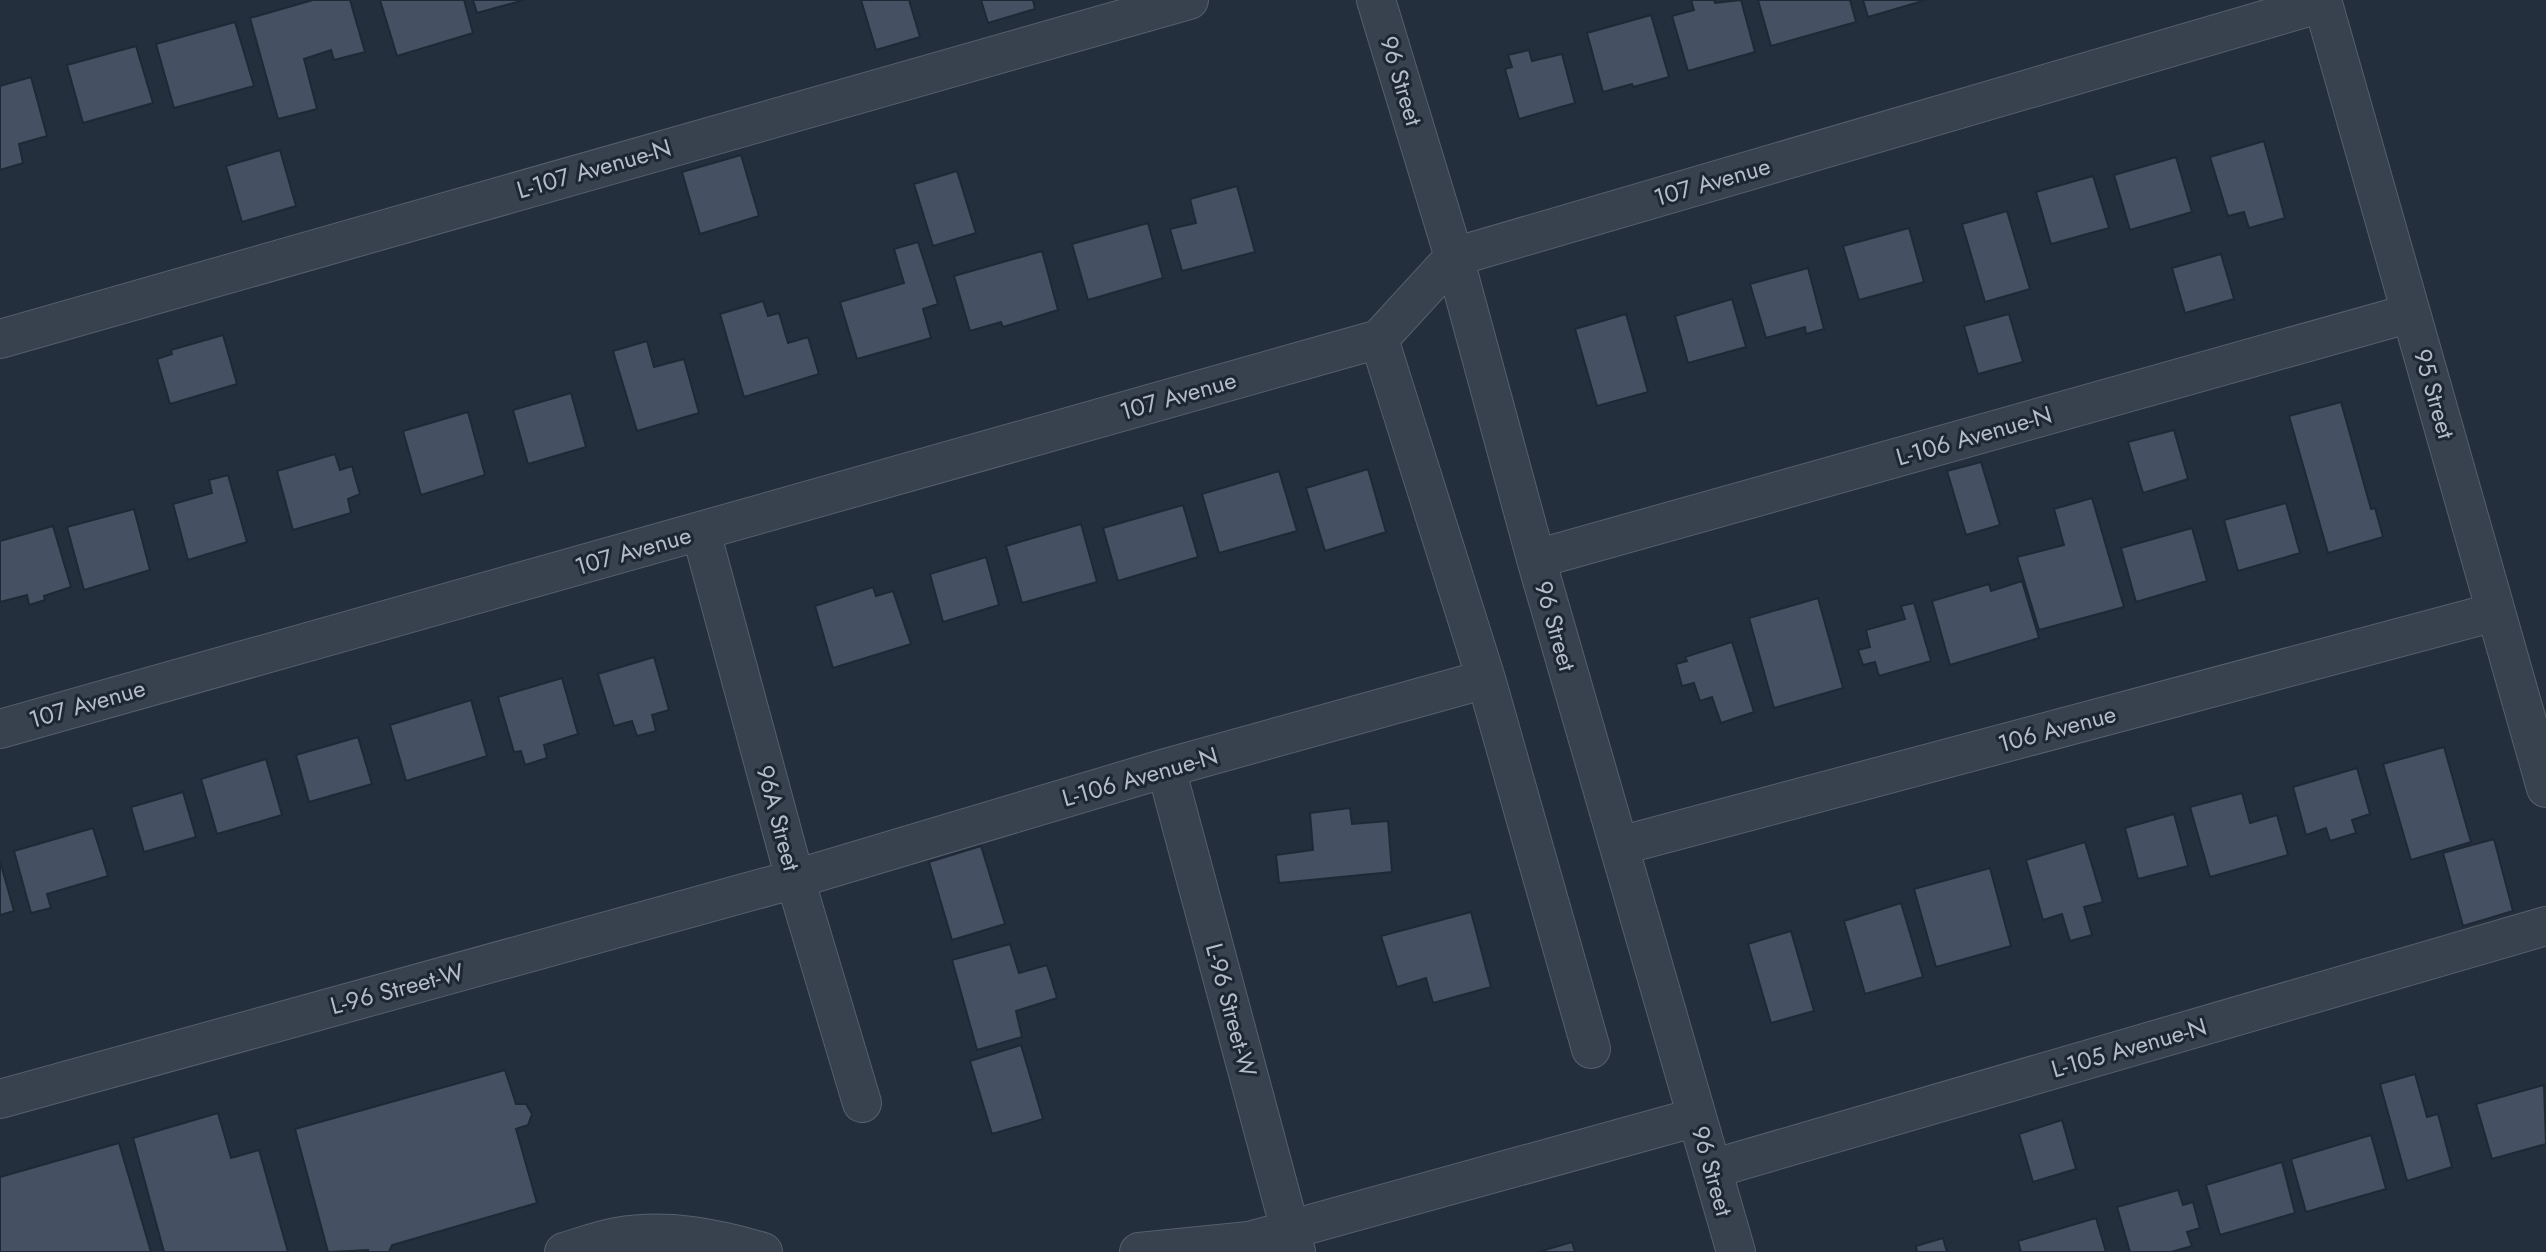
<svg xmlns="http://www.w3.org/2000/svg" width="2546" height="1252" font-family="Jost,sans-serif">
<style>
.building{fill:#455162;stroke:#1f2835;stroke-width:2}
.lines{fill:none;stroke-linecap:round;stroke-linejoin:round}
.minor-casing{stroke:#565f6c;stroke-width:40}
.minor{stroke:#38414e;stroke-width:38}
.labels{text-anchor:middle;stroke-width:6;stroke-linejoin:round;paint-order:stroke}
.street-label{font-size:24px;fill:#b4bcc9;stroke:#1d2633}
</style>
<rect width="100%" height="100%" fill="#242f3e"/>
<!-- building -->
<path class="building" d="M 313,0 L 350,0 L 365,52 L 334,60 L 331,50 L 304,59 L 317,109 L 278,119 L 250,18 Z
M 380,0 L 464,0 L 473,33 L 397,56 Z
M 473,0 L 524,0 L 477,13 Z
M 861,0 L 909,0 L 920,37 L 876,50 Z
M 981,0 L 1033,0 L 1035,9 L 988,23 Z
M 1691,0 L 1714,0 L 1715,3 L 1741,0 L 1755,52 L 1688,71 L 1672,16 L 1694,10 Z
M 1758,0 L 1850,0 L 1856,22 L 1771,46 Z
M 1863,0 L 1926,0 L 1868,17 Z
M 1651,15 L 1669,77 L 1633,87 L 1632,84 L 1603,92 L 1587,33 Z
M 235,22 L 254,86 L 174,108 L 156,44 Z
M 136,46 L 153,103 L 83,123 L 67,65 Z
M 1529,50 L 1532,61 L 1562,54 L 1575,103 L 1519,119 L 1505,69 L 1512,67 L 1508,55 Z
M 31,77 L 47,136 L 19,144 L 23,163 L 0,170 L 0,86 Z
M 2264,141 L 2285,218 L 2249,228 L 2244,212 L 2228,216 L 2210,157 Z
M 280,150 L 296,206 L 242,222 L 226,166 Z
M 741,155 L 759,216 L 700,234 L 682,172 Z
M 2176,157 L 2192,212 L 2130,230 L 2114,175 Z
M 957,171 L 976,233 L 933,246 L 914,184 Z
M 2093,176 L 2109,228 L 2051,244 L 2036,192 Z
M 1237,186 L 1255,252 L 1182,271 L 1170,229 L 1196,223 L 1190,199 Z
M 2007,211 L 2030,289 L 1985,302 L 1962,224 Z
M 1148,223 L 1163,278 L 1088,300 L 1072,244 Z
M 1909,228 L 1924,282 L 1859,300 L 1843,246 Z
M 918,242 L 938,304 L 923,309 L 931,338 L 857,359 L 840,302 L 904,283 L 894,249 Z
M 1042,251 L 1058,310 L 1003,327 L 1001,322 L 970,331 L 954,276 Z
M 2221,254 L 2234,299 L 2185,313 L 2172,268 Z
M 1808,268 L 1824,329 L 1806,334 L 1805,327 L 1766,338 L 1750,284 Z
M 1732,299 L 1746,347 L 1688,363 L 1675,316 Z
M 763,301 L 768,316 L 779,313 L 788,343 L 808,337 L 819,374 L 744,397 L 720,314 Z
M 1626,314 L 1648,392 L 1597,406 L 1575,329 Z
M 2009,314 L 2023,362 L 1978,374 L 1964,326 Z
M 223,335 L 237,384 L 170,404 L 157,359 L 172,354 L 171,350 Z
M 647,341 L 654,367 L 684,359 L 699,413 L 637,431 L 613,351 Z
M 571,393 L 586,447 L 528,464 L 513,410 Z
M 2341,402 L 2371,509 L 2375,508 L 2383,537 L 2328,553 L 2289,416 Z
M 468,412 L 485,475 L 421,495 L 403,431 Z
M 2174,430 L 2188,479 L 2143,493 L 2128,442 Z
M 335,454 L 340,470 L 352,466 L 360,494 L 348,499 L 351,513 L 293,530 L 277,471 Z
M 1981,462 L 2000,525 L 1966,535 L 1947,471 Z
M 1368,469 L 1386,532 L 1325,551 L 1306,488 Z
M 1279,471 L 1297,531 L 1219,553 L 1202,494 Z
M 228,475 L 247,542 L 188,560 L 173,504 L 212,493 L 209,480 Z
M 2092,498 L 2124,607 L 2039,630 L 2017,557 L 2064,545 L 2054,509 Z
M 2286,503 L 2300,553 L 2238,571 L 2224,520 Z
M 1183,505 L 1198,557 L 1118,581 L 1103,528 Z
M 134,509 L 150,570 L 84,590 L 67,527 Z
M 1081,524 L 1097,582 L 1022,603 L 1006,546 Z
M 53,526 L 71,587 L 44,596 L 45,600 L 29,605 L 27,595 L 0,602 L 0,541 Z
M 2192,528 L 2207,581 L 2136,602 L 2121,548 Z
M 986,557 L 999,605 L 943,622 L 930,574 Z
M 2022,581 L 2039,638 L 1950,665 L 1932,601 L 1989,584 L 1991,591 Z
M 873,587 L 876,596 L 893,591 L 911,644 L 833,668 L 815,606 Z
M 1818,598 L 1843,688 L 1774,708 L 1749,618 Z
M 1914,603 L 1931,661 L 1879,676 L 1875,662 L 1863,665 L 1858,650 L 1870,647 L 1866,630 L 1905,619 L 1901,606 Z
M 1732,642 L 1754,712 L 1721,723 L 1712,697 L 1700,701 L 1694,683 L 1682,686 L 1676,664 L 1687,661 L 1685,657 Z
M 654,657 L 669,710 L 652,715 L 656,731 L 637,736 L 632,721 L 614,726 L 598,674 Z
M 562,678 L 578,734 L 544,745 L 547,758 L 525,765 L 521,751 L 514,752 L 498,697 Z
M 471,700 L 487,756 L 406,781 L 390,725 Z
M 358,737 L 372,784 L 309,802 L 296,755 Z
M 2444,747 L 2471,842 L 2411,860 L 2383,764 Z
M 266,759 L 282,815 L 217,834 L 201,779 Z
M 2357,768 L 2370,814 L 2352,820 L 2356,833 L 2330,841 L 2326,828 L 2306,835 L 2293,787 Z
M 183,792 L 196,837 L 144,852 L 131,807 Z
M 2242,793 L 2250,823 L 2277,815 L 2288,855 L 2210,877 L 2190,807 Z
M 1350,808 L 1352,824 L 1388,821 L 1392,872 L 1279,883 L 1276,855 L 1313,850 L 1310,813 Z
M 2174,814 L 2188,866 L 2138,879 L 2125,828 Z
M 93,828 L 108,876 L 47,894 L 51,908 L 31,913 L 14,851 Z
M 2494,839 L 2513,911 L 2463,926 L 2443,853 Z
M 2085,842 L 2103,902 L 2084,907 L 2092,935 L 2070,941 L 2062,914 L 2043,920 L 2026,860 Z
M 981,846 L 1005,924 L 952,940 L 929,862 Z
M 0,861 L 14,911 L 0,915 Z
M 1990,868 L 2011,946 L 1936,967 L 1914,889 Z
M 1901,903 L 1923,977 L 1865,994 L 1844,921 Z
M 1471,912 L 1491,987 L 1433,1003 L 1426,978 L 1397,987 L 1381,936 Z
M 1791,931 L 1814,1011 L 1771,1023 L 1748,944 Z
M 1010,944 L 1019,973 L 1047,965 L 1057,998 L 1016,1011 L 1022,1037 L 977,1050 L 952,960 Z
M 1021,1045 L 1043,1119 L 992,1134 L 970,1061 Z
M 505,1070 L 516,1104 L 526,1104 L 532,1114 L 528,1125 L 516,1129 L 537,1203 L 392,1245 L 389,1252 L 368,1252 L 368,1250 L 328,1252 L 295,1129 Z
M 2415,1074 L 2427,1117 L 2438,1114 L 2452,1167 L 2407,1181 L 2380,1084 Z
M 2544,1085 L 2546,1144 L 2492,1159 L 2476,1104 Z
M 218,1113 L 231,1158 L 259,1150 L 288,1252 L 164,1252 L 133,1138 Z
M 2062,1120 L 2076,1169 L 2033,1182 L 2019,1134 Z
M 2371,1135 L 2386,1189 L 2306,1212 L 2291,1159 Z
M 119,1143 L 151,1252 L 0,1252 L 0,1177 Z
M 2282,1162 L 2295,1213 L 2220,1235 L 2206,1185 Z
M 2178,1190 L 2183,1205 L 2193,1202 L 2200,1228 L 2187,1232 L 2192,1246 L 2171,1252 L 2130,1252 L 2117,1207 Z
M 2096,1218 L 2106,1252 L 2021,1252 L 2018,1241 Z
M 1943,1238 L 1947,1252 L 1917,1252 L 1916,1246 Z
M 1572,1242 L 1575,1252 L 1538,1252 Z"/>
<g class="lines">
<defs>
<path id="minor" d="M 1376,0 L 1454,257 L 1536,559 L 1736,1252
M 2322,0 L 2546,788
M 0,339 L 1189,0
M 1379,339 L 1486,679 L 1591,1049
M 701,532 L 795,879 L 862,1103
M 1536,559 L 2411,313
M 0,729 L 1379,339 L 1454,257 L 2322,3
M 1166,768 L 1296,1252
M 1619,846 L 2495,612
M 0,1099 L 795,879 L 1166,768 L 1486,679
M 1712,1169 L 2546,926
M 564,1252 C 581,1247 599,1240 617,1237 C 666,1228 716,1238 763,1252
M 1139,1252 L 1249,1241 L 1697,1117"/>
</defs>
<!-- minor casing -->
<use href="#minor" class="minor-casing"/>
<!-- minor -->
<use href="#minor" class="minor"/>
</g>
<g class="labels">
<!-- street labels -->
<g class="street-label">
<text transform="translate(1401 81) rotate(73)" y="8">96 Street</text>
<text transform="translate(594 169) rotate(-16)" y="8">L-107 Avenue-N</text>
<text transform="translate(1712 182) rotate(-16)" y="8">107 Avenue</text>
<text transform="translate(2434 394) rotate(74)" y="8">95 Street</text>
<text transform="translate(1178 396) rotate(-16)" y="8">107 Avenue</text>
<text transform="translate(1974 436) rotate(-16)" y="8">L-106 Avenue-N</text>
<text transform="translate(633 551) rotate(-16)" y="8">107 Avenue</text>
<text transform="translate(1555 626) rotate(74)" y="8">96 Street</text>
<text transform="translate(87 704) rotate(-16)" y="8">107 Avenue</text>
<text transform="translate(2057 729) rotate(-15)" y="8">106 Avenue</text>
<text transform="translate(1140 777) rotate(-16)" y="8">L-106 Avenue-N</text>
<text transform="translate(778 818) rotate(75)" y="8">96A Street</text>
<text transform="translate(397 989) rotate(-15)" y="8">L-96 Street-W</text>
<text transform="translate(1231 1010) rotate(75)" y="8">L-96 Street-W</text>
<text transform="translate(2129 1048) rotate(-16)" y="8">L-105 Avenue-N</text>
<text transform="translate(1712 1171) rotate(74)" y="8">96 Street</text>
</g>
</g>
</svg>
